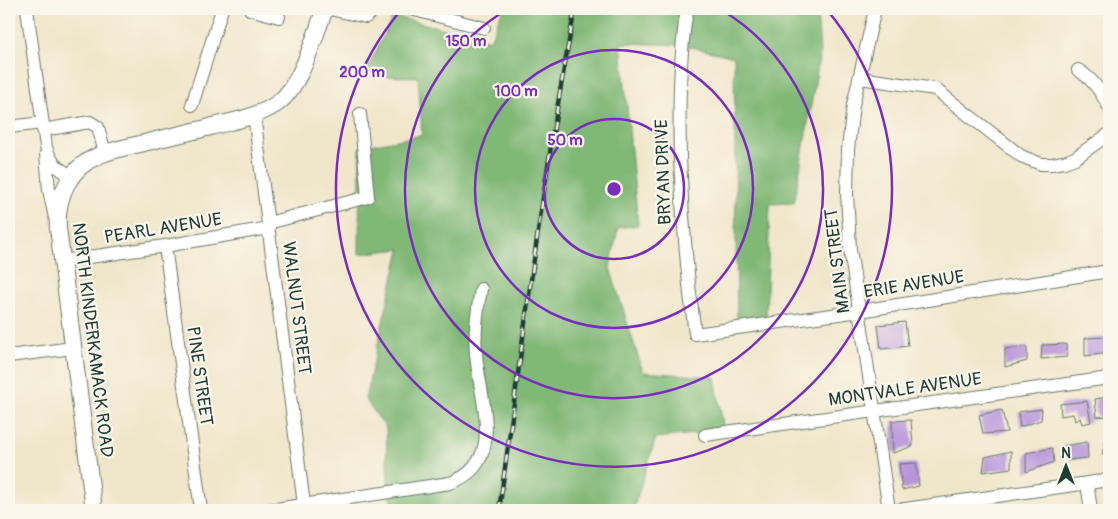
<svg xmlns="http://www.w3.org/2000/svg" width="1118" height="519" font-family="Pangolin,sans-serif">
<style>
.forest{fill:#80b876;stroke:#507a55}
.building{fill:#b895da}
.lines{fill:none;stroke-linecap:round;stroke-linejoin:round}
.minor-casing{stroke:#687868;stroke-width:14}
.major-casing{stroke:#687868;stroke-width:18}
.minor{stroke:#fff;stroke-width:12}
.major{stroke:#fff;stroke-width:16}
.rail-casing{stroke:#1f3d34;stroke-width:4.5}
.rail{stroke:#fbf7ec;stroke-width:2.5;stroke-dasharray:8;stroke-linecap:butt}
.ring{fill:none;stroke:#7b2cbf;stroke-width:2.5}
.labels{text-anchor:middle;stroke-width:4.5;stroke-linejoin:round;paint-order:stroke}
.street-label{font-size:18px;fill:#1f3d34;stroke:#fbf7ec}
.centre{fill:#7b2cbf;stroke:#fbf7ec;stroke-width:2.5}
.ring-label{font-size:15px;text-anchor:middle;font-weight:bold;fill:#7b2cbf;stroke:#fbf7ec;stroke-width:4.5;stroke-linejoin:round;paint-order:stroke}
</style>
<rect width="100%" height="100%" fill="#fbf7ec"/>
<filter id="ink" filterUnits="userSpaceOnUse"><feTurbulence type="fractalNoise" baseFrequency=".02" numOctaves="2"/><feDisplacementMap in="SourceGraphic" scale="10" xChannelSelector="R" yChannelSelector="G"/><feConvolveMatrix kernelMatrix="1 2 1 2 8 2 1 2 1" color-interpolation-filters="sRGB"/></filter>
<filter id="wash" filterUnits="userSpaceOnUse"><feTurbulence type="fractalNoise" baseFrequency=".0096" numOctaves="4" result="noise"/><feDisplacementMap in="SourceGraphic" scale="20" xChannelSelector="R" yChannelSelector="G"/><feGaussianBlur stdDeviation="1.12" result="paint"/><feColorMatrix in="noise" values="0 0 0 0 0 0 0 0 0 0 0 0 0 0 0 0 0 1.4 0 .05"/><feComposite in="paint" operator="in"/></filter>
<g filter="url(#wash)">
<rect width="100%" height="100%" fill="#f0e6ca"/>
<!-- forest -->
<path class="forest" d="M 503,9 L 817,9 L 820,54 L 794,203 L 770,204 L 766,322 L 737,328 L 734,57 L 683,45 L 621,43 L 638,225 L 618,228 L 610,268 L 643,372 L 715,377 L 724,431 L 656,438 L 633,510 L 395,510 L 388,488 L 386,428 L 365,399 L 400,249 L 359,254 L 360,147 L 422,135 L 418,77 L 364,76 L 393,16 L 490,40 Z"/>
<g id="blocks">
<!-- building -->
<path class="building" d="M 905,322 L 908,346 L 881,349 L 878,325 Z
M 1109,337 L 1109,353 L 1085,356 L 1085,338 Z
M 1066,344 L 1067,357 L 1041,359 L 1042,345 Z
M 1027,347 L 1027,361 L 1005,367 L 1005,349 Z
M 1109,397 L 1109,416 L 1097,417 L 1095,399 Z
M 1087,401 L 1091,422 L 1082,424 L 1080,418 L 1075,421 L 1073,414 L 1061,416 L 1060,404 Z
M 1042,409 L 1041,420 L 1020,427 L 1018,412 Z
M 1002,410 L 1007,432 L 983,434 L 979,415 Z
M 911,420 L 913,446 L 893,453 L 892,421 Z
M 1109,439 L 1109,454 L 1102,455 L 1105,440 Z
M 1087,442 L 1088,458 L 1066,460 L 1064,446 Z
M 1052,448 L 1054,462 L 1026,472 L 1026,453 Z
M 1011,451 L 1011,468 L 983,472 L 985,457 Z
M 916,463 L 919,486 L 902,490 L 899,464 Z"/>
</g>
</g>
<g filter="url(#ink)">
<use href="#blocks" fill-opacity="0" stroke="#687868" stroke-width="1"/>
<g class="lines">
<defs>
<path id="minor" d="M 27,9 L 46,147 C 50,161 57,169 71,175
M 250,9 L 279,17
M 330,9 L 366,17 L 375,9
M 411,9 L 484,28
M 687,9 C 679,59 679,107 680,158 C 682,217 687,275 695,334 L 860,311 L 1109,271
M 875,9 L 853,105 L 848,149 L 847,193 L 850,249 L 889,510
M 1078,70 C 1093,79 1101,92 1109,107
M 860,78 L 935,89 L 1021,156 L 1041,164 L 1052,164 L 1064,162 L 1075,158 L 1109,134
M 192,105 L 222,9
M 254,115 L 304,505
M 9,127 L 42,123
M 43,130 L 90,122 L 98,127 L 105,153
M 46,154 L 49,190 L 55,218
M 268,223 L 368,197 L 360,114
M 165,246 L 201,510
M 62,261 L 165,246 L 269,228
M 9,356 L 73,348
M 705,435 L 1109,378
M 1087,483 L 1091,510
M 269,510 L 450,483 C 508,463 479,398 476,354 C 474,332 477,311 481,289
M 898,510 L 1109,480"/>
<path id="major" d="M 94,510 L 58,228 C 56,197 69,167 100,155 C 112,150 127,147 140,144 C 163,138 187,133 210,127 C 233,121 258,117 278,103 C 302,84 314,37 325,9"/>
</defs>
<!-- minor casing -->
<use href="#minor" class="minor-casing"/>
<!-- major casing -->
<use href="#major" class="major-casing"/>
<!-- minor -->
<use href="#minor" class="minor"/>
<!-- major -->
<use href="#major" class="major"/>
<defs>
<path id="rail" d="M 499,510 C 523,343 543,175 575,9"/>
</defs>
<!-- rail casing -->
<use href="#rail" class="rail-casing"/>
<!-- rail -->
<use href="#rail" class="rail"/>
</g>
</g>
<!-- distance rings -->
<g class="ring">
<circle cx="614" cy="189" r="70"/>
<circle cx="614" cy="189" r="139"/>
<path d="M720 9A209 209 0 1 1 508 9"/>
<path d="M827 10A278 278 0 1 1 401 10"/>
</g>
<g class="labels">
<!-- street labels -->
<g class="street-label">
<text transform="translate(663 172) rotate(-92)" y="6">BRYAN DRIVE</text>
<text transform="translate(163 228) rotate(-9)" y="6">PEARL AVENUE</text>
<text transform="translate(837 261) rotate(-97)" y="6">MAIN STREET</text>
<text transform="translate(914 284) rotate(-9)" y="6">ERIE AVENUE</text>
<text transform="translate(297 308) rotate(83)" y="6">WALNUT STREET</text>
<text transform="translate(93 340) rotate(83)" y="6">NORTH KINDERKAMACK ROAD</text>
<text transform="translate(200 376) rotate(82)" y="6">PINE STREET</text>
<text transform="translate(905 389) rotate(-8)" y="6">MONTVALE AVENUE</text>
</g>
</g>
<circle cx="614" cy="189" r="8" class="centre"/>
<g class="ring-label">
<text x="466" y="46">150 m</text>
<text x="362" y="77">200 m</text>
<text x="516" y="96">100 m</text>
<text x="565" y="145">50 m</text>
</g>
<!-- margin -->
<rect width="1118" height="519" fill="none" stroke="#fbf7ec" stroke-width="30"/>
<!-- north arrow -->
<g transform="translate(1066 466)" stroke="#fbf7ec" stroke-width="4" paint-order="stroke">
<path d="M0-4L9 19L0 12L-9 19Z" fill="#1f3d34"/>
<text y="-8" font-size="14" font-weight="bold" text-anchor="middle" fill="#1f3d34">N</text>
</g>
</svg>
